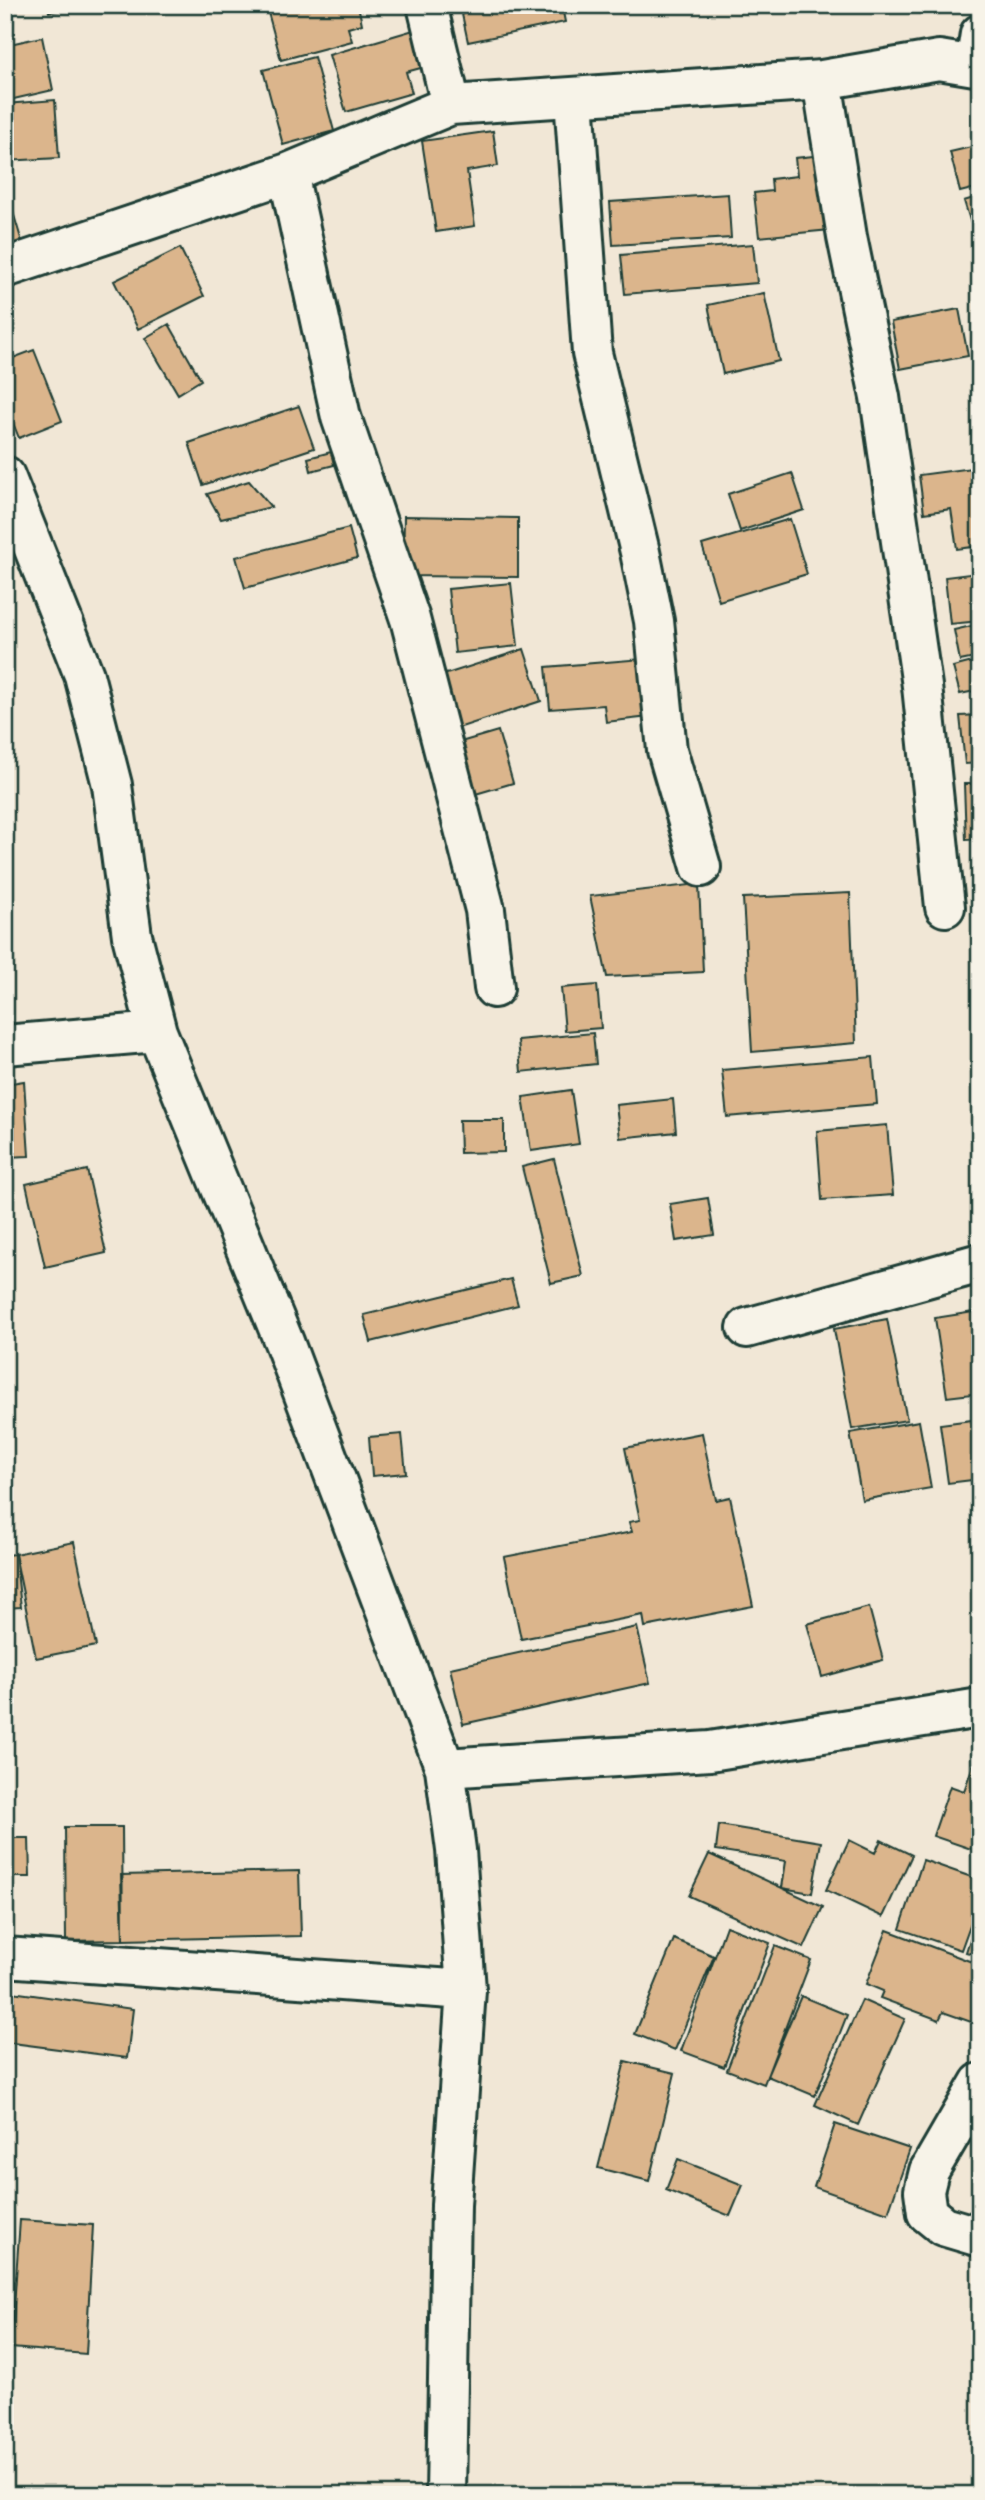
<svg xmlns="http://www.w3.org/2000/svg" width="985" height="2500" font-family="Pangolin,sans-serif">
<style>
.building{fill:#dbb58c;stroke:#1f3d34;stroke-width:2}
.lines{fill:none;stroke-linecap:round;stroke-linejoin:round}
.street-casing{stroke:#1f3d34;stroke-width:44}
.street{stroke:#f7f3e8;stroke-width:38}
</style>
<rect width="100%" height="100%" fill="#f1e7d6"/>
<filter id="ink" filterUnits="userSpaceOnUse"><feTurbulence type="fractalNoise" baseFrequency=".0143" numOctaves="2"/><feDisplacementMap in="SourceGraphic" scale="14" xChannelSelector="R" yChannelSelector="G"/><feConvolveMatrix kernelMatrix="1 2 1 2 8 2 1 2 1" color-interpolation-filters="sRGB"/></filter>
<g filter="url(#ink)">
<!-- building -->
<path class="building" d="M 48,5 L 112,5 L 49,12 Z
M 266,5 L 358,5 L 362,24 L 348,28 L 352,41 L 281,60 Z
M 460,5 L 569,5 L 562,7 L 565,22 L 468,42 Z
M 417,29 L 428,66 L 406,72 L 412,93 L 346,112 L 329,55 Z
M 42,37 L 53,90 L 5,101 L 5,45 Z
M 314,57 L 334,131 L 283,145 L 263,70 Z
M 55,100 L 59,158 L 5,161 L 5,104 Z
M 493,131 L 498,166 L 467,171 L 475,226 L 436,232 L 422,141 Z
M 980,145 L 980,187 L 960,192 L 950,152 Z
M 832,154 L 840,229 L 759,237 L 754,193 L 772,191 L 771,179 L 797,176 L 795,158 Z
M 5,192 L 7,192 L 22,242 L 5,247 Z
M 728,194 L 731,238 L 613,245 L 610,202 Z
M 980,196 L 980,253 L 964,201 Z
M 753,244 L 757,283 L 625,294 L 621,255 Z
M 180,248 L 204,296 L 138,329 L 114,281 Z
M 764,293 L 779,361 L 723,374 L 708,305 Z
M 959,309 L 968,356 L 900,369 L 891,322 Z
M 169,324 L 201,380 L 178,394 L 145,338 Z
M 34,350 L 62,421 L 19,438 L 5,403 L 5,361 Z
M 299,406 L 314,448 L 203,485 L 189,443 Z
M 331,452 L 334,465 L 311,471 L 308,458 Z
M 980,467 L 980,546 L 957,549 L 951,509 L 924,513 L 919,475 Z
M 792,473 L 804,510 L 740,531 L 728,494 Z
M 249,481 L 271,507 L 221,519 L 207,494 Z
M 404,516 L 518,518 L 518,577 L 403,576 Z
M 790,519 L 807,574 L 719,601 L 702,545 Z
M 349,528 L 357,558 L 245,588 L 236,557 Z
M 975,555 L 980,555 L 980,621 L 950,624 L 945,577 L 978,573 Z
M 511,583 L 518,646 L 455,653 L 448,589 Z
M 980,624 L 980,657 L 960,661 L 954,630 Z
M 524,649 L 541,701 L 449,731 L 431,679 Z
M 642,659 L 649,717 L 606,722 L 604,705 L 550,709 L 546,667 Z
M 980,660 L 980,690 L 960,694 L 953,667 Z
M 980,715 L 980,763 L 965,764 L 960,716 Z
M 498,731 L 513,783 L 462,798 L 447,746 Z
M 964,784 L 980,784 L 980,839 L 966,840 Z
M 699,884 L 703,972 L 607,977 L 590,896 Z
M 850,893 L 856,1043 L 752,1052 L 743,898 Z
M 597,985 L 601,1028 L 565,1031 L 561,988 Z
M 593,1033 L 596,1064 L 521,1072 L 518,1040 Z
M 873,1057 L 877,1104 L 727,1117 L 722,1070 Z
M 24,1081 L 29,1156 L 5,1157 L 5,1084 Z
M 571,1090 L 579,1144 L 531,1151 L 523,1097 Z
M 673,1099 L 676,1132 L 620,1138 L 616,1105 Z
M 459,1120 L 504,1120 L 504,1152 L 460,1153 Z
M 887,1125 L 893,1195 L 822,1200 L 817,1131 Z
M 554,1159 L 583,1276 L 551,1283 L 522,1167 Z
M 87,1170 L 106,1253 L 45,1267 L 26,1184 Z
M 708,1198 L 714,1235 L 676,1241 L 670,1204 Z
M 511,1279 L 518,1305 L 371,1342 L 364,1315 Z
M 980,1311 L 980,1393 L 947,1397 L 935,1318 Z
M 887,1319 L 907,1420 L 852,1429 L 834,1329 Z
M 980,1419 L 980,1479 L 948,1483 L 940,1424 Z
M 919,1421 L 931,1488 L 862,1500 L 850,1433 Z
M 702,1433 L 716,1500 L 730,1497 L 753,1606 L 645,1627 L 643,1615 L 521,1639 L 504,1557 L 632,1532 L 629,1522 L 640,1520 L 625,1448 Z
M 402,1434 L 406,1473 L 372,1476 L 369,1437 Z
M 74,1542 L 96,1646 L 36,1658 L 15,1554 Z
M 15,1554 L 21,1607 L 5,1608 L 5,1555 Z
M 869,1607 L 883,1660 L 822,1677 L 807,1624 Z
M 637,1627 L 650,1683 L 463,1724 L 450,1668 Z
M 978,1751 L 980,1752 L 980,1852 L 933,1836 L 950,1786 L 964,1791 Z
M 719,1825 L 821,1842 L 812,1893 L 782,1888 L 786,1861 L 716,1850 Z
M 65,1827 L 122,1827 L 123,1940 L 66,1941 Z
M 5,1838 L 29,1838 L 30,1877 L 5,1877 Z
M 849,1840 L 875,1853 L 881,1840 L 912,1855 L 883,1917 L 826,1890 Z
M 709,1854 L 823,1907 L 804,1948 L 689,1896 Z
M 923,1860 L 980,1880 L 980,1897 L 961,1950 L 900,1929 Z
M 299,1871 L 301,1936 L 123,1940 L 121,1875 Z
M 978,1915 L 980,1915 L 980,1956 L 966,1952 Z
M 726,1926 L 770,1943 L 724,2067 L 681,2051 Z
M 887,1930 L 980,1965 L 980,2006 L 974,2023 L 943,2012 L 939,2020 L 880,1998 L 883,1991 L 866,1984 Z
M 674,1939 L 714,1956 L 675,2050 L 635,2034 Z
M 775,1946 L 811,1960 L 764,2084 L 727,2070 Z
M 5,1991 L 133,2009 L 127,2058 L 5,2042 Z
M 801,1996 L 847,2015 L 815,2096 L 767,2076 Z
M 862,2000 L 905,2019 L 858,2125 L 815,2105 Z
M 625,2061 L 675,2073 L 649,2181 L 598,2168 Z
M 835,2124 L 910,2149 L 888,2213 L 814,2187 Z
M 678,2159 L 743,2185 L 730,2216 L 666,2190 Z
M 20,2220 L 93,2225 L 86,2354 L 11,2348 Z"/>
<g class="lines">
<defs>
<path id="street" d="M 427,5 L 451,105
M 822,80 L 847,237 L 880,397 L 922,686 L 945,907
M 574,98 L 592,353 L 640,552 L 654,621 L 667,750 L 701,867
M 288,173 L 341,417 L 410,619 L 485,910 L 494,988
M 5,268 L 288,173 L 451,105 L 822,80 L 939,60 L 975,66 L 980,34
M 5,476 L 84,675 L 112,785 L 132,936 L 157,1032 L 284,1342 L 445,1768 L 456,1850 L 466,1990 L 451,2205 L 446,2495
M 5,1045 L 157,1032
M 747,1328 L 980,1263
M 445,1768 L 710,1751 L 980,1708
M 5,1957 L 466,1990
M 980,2083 L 929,2171 L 924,2191 L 927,2213 L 943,2226 L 980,2237"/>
</defs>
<!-- street casing -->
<use href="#street" class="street-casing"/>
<!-- street -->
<use href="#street" class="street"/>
</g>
</g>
<!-- margin -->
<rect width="985" height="2500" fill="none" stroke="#f7f3e8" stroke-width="28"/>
<rect x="14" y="14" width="957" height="2472" fill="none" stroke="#1f3d34" stroke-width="2.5" filter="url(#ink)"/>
</svg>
